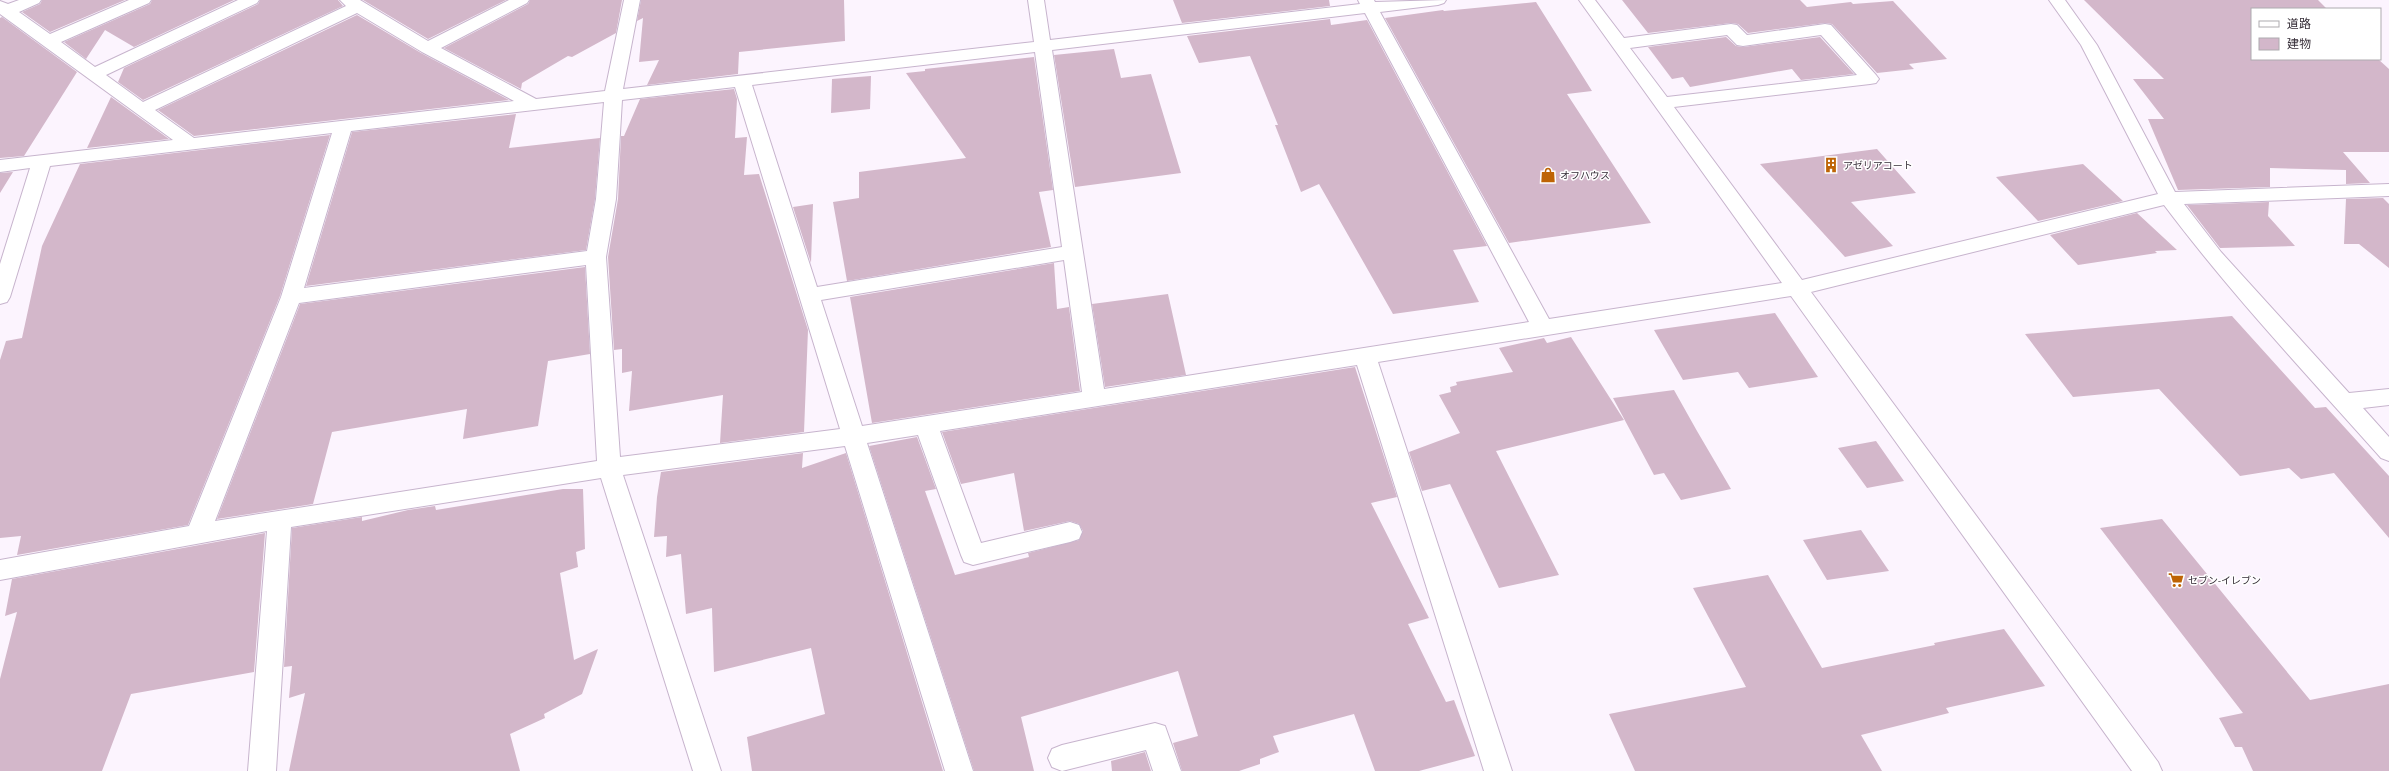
<svg xmlns="http://www.w3.org/2000/svg" width="2389" height="771" font-family="Ubuntu,'Noto Sans JP',sans-serif">
<style>
.building{fill:#d3b7ca}
.lines{fill:none;stroke-linecap:round;stroke-linejoin:round}
.minor-casing{stroke:#c7b4cd;stroke-width:2}
.minor{fill:#fff;fill-rule:evenodd}
.labels{text-anchor:middle;stroke-width:3;stroke-linejoin:round;paint-order:stroke}
.poi-label{font-size:10px;fill:#352d37;stroke:#fff;text-anchor:start}
</style>
<rect width="100%" height="100%" fill="#fcf4fe"/>
<!-- building -->
<path class="building" d="M 42,0 L 125,0 L 50,32 L 22,12 L 40,4 Z
M 152,0 L 234,0 L 134,47 L 105,30 L 86,59 L 64,42 L 150,4 Z
M 260,0 L 338,0 L 343,6 L 143,100 L 118,82 L 124,68 L 258,4 Z
M 363,0 L 506,0 L 428,39 Z
M 530,0 L 622,0 L 616,33 L 572,57 L 568,56 L 522,83 L 521,89 L 444,48 L 528,4 Z
M 641,0 L 844,0 L 845,41 L 739,52 L 738,74 L 647,85 L 659,60 L 639,62 L 643,18 L 637,21 Z
M 1173,0 L 1329,0 L 1330,6 L 1182,23 Z
M 1622,0 L 1800,0 L 1807,7 L 1851,2 L 1853,4 L 1893,1 L 1947,59 L 1909,64 L 1914,69 L 1877,73 L 1832,24 L 1825,23 L 1748,33 L 1738,24 L 1731,23 L 1648,33 Z
M 2084,0 L 2318,0 L 2327,9 L 2252,9 L 2252,59 L 2378,59 L 2389,69 L 2389,152 L 2343,152 L 2370,183 L 2346,184 L 2346,170 L 2270,168 L 2270,187 L 2178,190 L 2148,119 L 2164,119 L 2133,79 L 2164,79 Z
M 1536,2 L 1592,91 L 1567,94 L 1651,223 L 1509,243 L 1385,18 L 1443,10 L 1444,11 Z
M 357,15 L 421,53 L 509,100 L 194,136 L 158,110 Z
M 2,17 L 77,72 L 24,156 L 0,158 L 0,18 Z
M 1330,19 L 1331,25 L 1367,20 L 1487,246 L 1453,250 L 1479,302 L 1393,314 L 1319,184 L 1301,192 L 1275,125 L 1278,125 L 1250,56 L 1199,63 L 1187,36 Z
M 1726,37 L 1736,46 L 1743,47 L 1820,37 L 1854,74 L 1801,80 L 1792,69 L 1690,87 L 1683,77 L 1672,79 L 1648,47 Z
M 1114,49 L 1121,78 L 1151,74 L 1181,173 L 1075,187 L 1054,55 Z
M 1034,57 L 1053,190 L 1039,192 L 1051,247 L 847,281 L 833,202 L 859,198 L 859,172 L 966,158 L 906,73 L 925,71 L 925,69 Z
M 871,76 L 870,109 L 831,113 L 832,79 Z
M 734,89 L 737,99 L 735,138 L 747,137 L 744,175 L 759,174 L 808,330 L 804,432 L 720,443 L 723,395 L 629,411 L 632,371 L 622,373 L 622,349 L 614,350 L 608,257 L 618,199 L 621,136 L 624,136 L 640,99 Z
M 111,97 L 169,139 L 87,148 Z
M 516,114 L 509,148 L 600,138 L 595,199 L 586,250 L 306,286 L 352,132 Z
M 330,135 L 280,296 L 188,525 L 17,555 L 21,536 L 0,538 L 0,360 L 6,341 L 22,338 L 42,246 L 80,164 Z
M 1877,149 L 1916,193 L 1851,202 L 1893,246 L 1845,257 L 1760,164 Z
M 2083,164 L 2123,201 L 2038,221 L 1996,177 Z
M 13,172 L 0,193 L 0,173 Z
M 2383,198 L 2389,204 L 2389,268 L 2359,244 L 2344,244 L 2346,199 Z
M 2269,202 L 2268,216 L 2295,246 L 2220,248 L 2187,205 Z
M 813,204 L 811,263 L 793,207 Z
M 2137,213 L 2177,250 L 2155,251 L 2157,253 L 2078,265 L 2050,235 Z
M 1054,263 L 1057,309 L 1069,307 L 1080,391 L 872,423 L 850,297 Z
M 585,267 L 590,354 L 548,361 L 538,426 L 463,439 L 467,409 L 332,432 L 313,504 L 217,519 L 300,304 Z
M 1168,294 L 1186,375 L 1105,387 L 1092,304 Z
M 1775,313 L 1818,377 L 1749,388 L 1738,372 L 1683,380 L 1654,330 Z
M 2232,316 L 2315,408 L 2326,407 L 2389,476 L 2389,538 L 2334,473 L 2301,479 L 2289,468 L 2240,476 L 2159,389 L 2073,397 L 2025,334 Z
M 1571,337 L 1624,420 L 1496,451 L 1559,575 L 1499,588 L 1450,484 L 1422,491 L 1409,452 L 1460,433 L 1439,395 L 1451,392 L 1450,387 L 1457,385 L 1456,382 L 1513,372 L 1499,348 L 1544,338 L 1547,343 Z
M 1355,367 L 1397,497 L 1371,503 L 1429,618 L 1408,624 L 1446,702 L 1454,700 L 1475,756 L 1419,771 L 1375,771 L 1354,714 L 1273,736 L 1279,752 L 1260,759 L 1260,764 L 1239,771 L 1182,771 L 1173,743 L 1198,736 L 1178,671 L 1021,717 L 1034,771 L 974,771 L 869,446 L 917,437 L 936,489 L 925,491 L 955,575 L 1029,557 L 1028,553 L 1079,540 L 1083,531 L 1079,524 L 1070,521 L 1024,531 L 1014,473 L 961,484 L 942,432 Z
M 1674,390 L 1697,431 L 1731,489 L 1681,500 L 1664,473 L 1654,475 L 1613,398 Z
M 1876,441 L 1904,481 L 1867,488 L 1838,448 Z
M 803,453 L 802,468 L 846,453 L 943,771 L 752,771 L 747,737 L 825,714 L 811,648 L 714,672 L 712,608 L 686,614 L 681,554 L 666,557 L 667,536 L 654,537 L 657,497 L 661,472 Z
M 563,489 L 583,489 L 585,549 L 576,552 L 578,567 L 560,573 L 574,660 L 598,649 L 582,694 L 544,714 L 545,718 L 510,734 L 520,771 L 289,771 L 305,693 L 289,698 L 292,666 L 284,667 L 292,528 L 362,517 L 362,521 L 408,510 L 435,506 L 436,510 Z
M 2162,519 L 2310,700 L 2389,684 L 2389,771 L 2253,771 L 2242,747 L 2235,747 L 2219,718 L 2243,713 L 2100,528 Z
M 1861,530 L 1889,571 L 1827,580 L 1803,540 Z
M 265,533 L 254,672 L 131,694 L 102,771 L 0,771 L 0,679 L 17,612 L 5,616 L 12,579 Z
M 1768,575 L 1822,668 L 1935,645 L 1934,643 L 2004,629 L 2045,686 L 1946,708 L 1949,713 L 1861,735 L 1882,771 L 1635,771 L 1609,714 L 1746,687 L 1693,588 Z
M 1145,752 L 1151,771 L 1112,771 L 1111,761 Z"/>
<g class="lines">
<defs>
<path id="minor" d="M 19,0 L 41,0 L 39,3 L 19,12 L 50,34 L 129,0 L 151,0 L 149,3 L 61,42 L 95,67 L 238,0 L 259,0 L 257,3 L 106,75 L 143,102 L 346,6 L 340,0 L 360,0 L 428,41 L 509,0 L 529,0 L 527,3 L 441,48 L 536,99 L 605,91 L 624,0 L 640,0 L 623,89 L 1034,42 L 1028,0 L 1044,0 L 1050,40 L 1360,4 L 1358,0 L 1374,0 L 1375,2 L 1446,0 L 1444,3 L 1438,5 L 1380,12 L 1549,319 L 1782,283 L 1579,0 L 1595,0 L 1624,38 L 1731,24 L 1737,25 L 1747,35 L 1825,24 L 1831,25 L 1876,75 L 1879,79 L 1876,83 L 1870,84 L 1674,107 L 1802,280 L 2158,194 L 2081,45 L 2049,0 L 2065,0 L 2097,45 L 2175,192 L 2389,184 L 2389,196 L 2184,204 L 2221,252 L 2349,393 L 2389,389 L 2389,405 L 2363,408 L 2389,437 L 2389,461 L 2381,458 C 2307,375 2231,294 2164,205 L 1811,292 L 2158,762 L 2162,771 L 2132,771 L 1791,296 L 1378,362 L 1512,771 L 1484,771 L 1357,365 L 940,431 L 981,543 L 1070,522 L 1079,525 L 1082,532 L 1079,539 L 1070,542 L 973,565 L 964,562 L 961,555 L 918,435 L 867,443 L 973,771 L 945,771 L 845,446 L 623,475 L 721,771 L 693,771 L 601,478 L 291,527 L 276,771 L 248,771 L 267,531 L 0,580 L 0,560 L 189,526 L 281,297 L 332,133 L 50,166 L 10,297 L 7,302 L 0,304 L 0,264 L 30,168 L 0,172 L 0,160 L 173,140 L 0,14 L 0,1 L 8,4 ZM 357,13 L 422,52 L 514,101 L 194,138 L 155,110 ZM 1365,13 L 1529,322 L 1104,389 L 1052,50 ZM 1727,35 L 1737,45 L 1743,46 L 1821,35 L 1857,75 L 1667,97 L 1630,48 ZM 1035,52 L 1062,247 L 817,287 L 752,85 ZM 735,87 L 840,429 L 620,457 L 606,257 L 616,199 L 622,100 ZM 604,102 L 596,199 L 587,251 L 304,288 L 351,131 ZM 1064,260 L 1082,392 L 862,426 L 821,300 ZM 586,265 L 597,461 L 215,521 L 299,303 Z
M 1155,723 L 1165,726 L 1181,771 L 1153,771 L 1146,750 L 1062,771 L 1052,767 L 1048,758 L 1052,749 L 1062,745 Z"/>
</defs>
<!-- minor casing -->
<use href="#minor" class="minor-casing"/>
<!-- minor -->
<use href="#minor" class="minor"/>
</g>
<!-- icons -->
<defs>
<symbol id="building-bare" viewBox="-9 -9 18 18"><path d="M-4-6H4V6H1V3H-1V6H-4ZM-2.5-4.3h1.7v1.8h-1.7ZM.8-4.3h1.7v1.8H.8ZM-2.5-1h1.7V.8h-1.7ZM.8-1h1.7V.8H.8Z" fill="#be6405" stroke="#fff" stroke-width="2.5" paint-order="stroke"/></symbol>
<symbol id="shop-bare" viewBox="-9 -9 18 18"><path d="M-5-2.5h2.3a2.7 3.5 0 0 1 5.4 0H5L5.5 6h-11ZM-1.5-2.5h3a1.5 2.3 0 0 0-3 0Z" fill="#be6405" stroke="#fff" stroke-width="2.5" paint-order="stroke"/></symbol>
<symbol id="supermarket-bare" viewBox="-9 -9 18 18"><path d="M-6-5.5h2.5l.6 2H6L4.5 2H-2.5L-4.4-4H-6ZM-1.5 3.2a1.3 1.3 0 1 0 .1 0ZM3 3.2a1.3 1.3 0 1 0 .1 0Z" fill="#be6405" stroke="#fff" stroke-width="2.5" paint-order="stroke"/></symbol>
</defs>
<g fill-rule="evenodd">
<use href="#building-bare" x="1820" y="154" width="22" height="22"/>
<use href="#shop-bare" x="1537" y="164" width="22" height="22"/>
<use href="#supermarket-bare" x="2165" y="569" width="22" height="22"/>
</g>
<g class="labels">
<!-- poi labels -->
<g class="poi-label">
<text x="1843" y="169">アゼリアコート</text>
<text x="1560" y="179">オフハウス</text>
<text x="2188" y="584">セブン-イレブン</text>
</g>
</g>
<!-- legend -->
<rect x="2251" y="8" width="130" height="52" fill="#ffffff" stroke="#aeabaf"/>
<rect x="2259" y="21" width="20" height="6" fill="#ffffff" stroke="#aeabaf"/>
<text x="2287" y="28" font-size="12" fill="#352d37">道路</text>
<rect x="2259" y="38" width="20" height="12" fill="#d3b7ca" stroke="#aeabaf"/>
<text x="2287" y="48" font-size="12" fill="#352d37">建物</text>
</svg>
